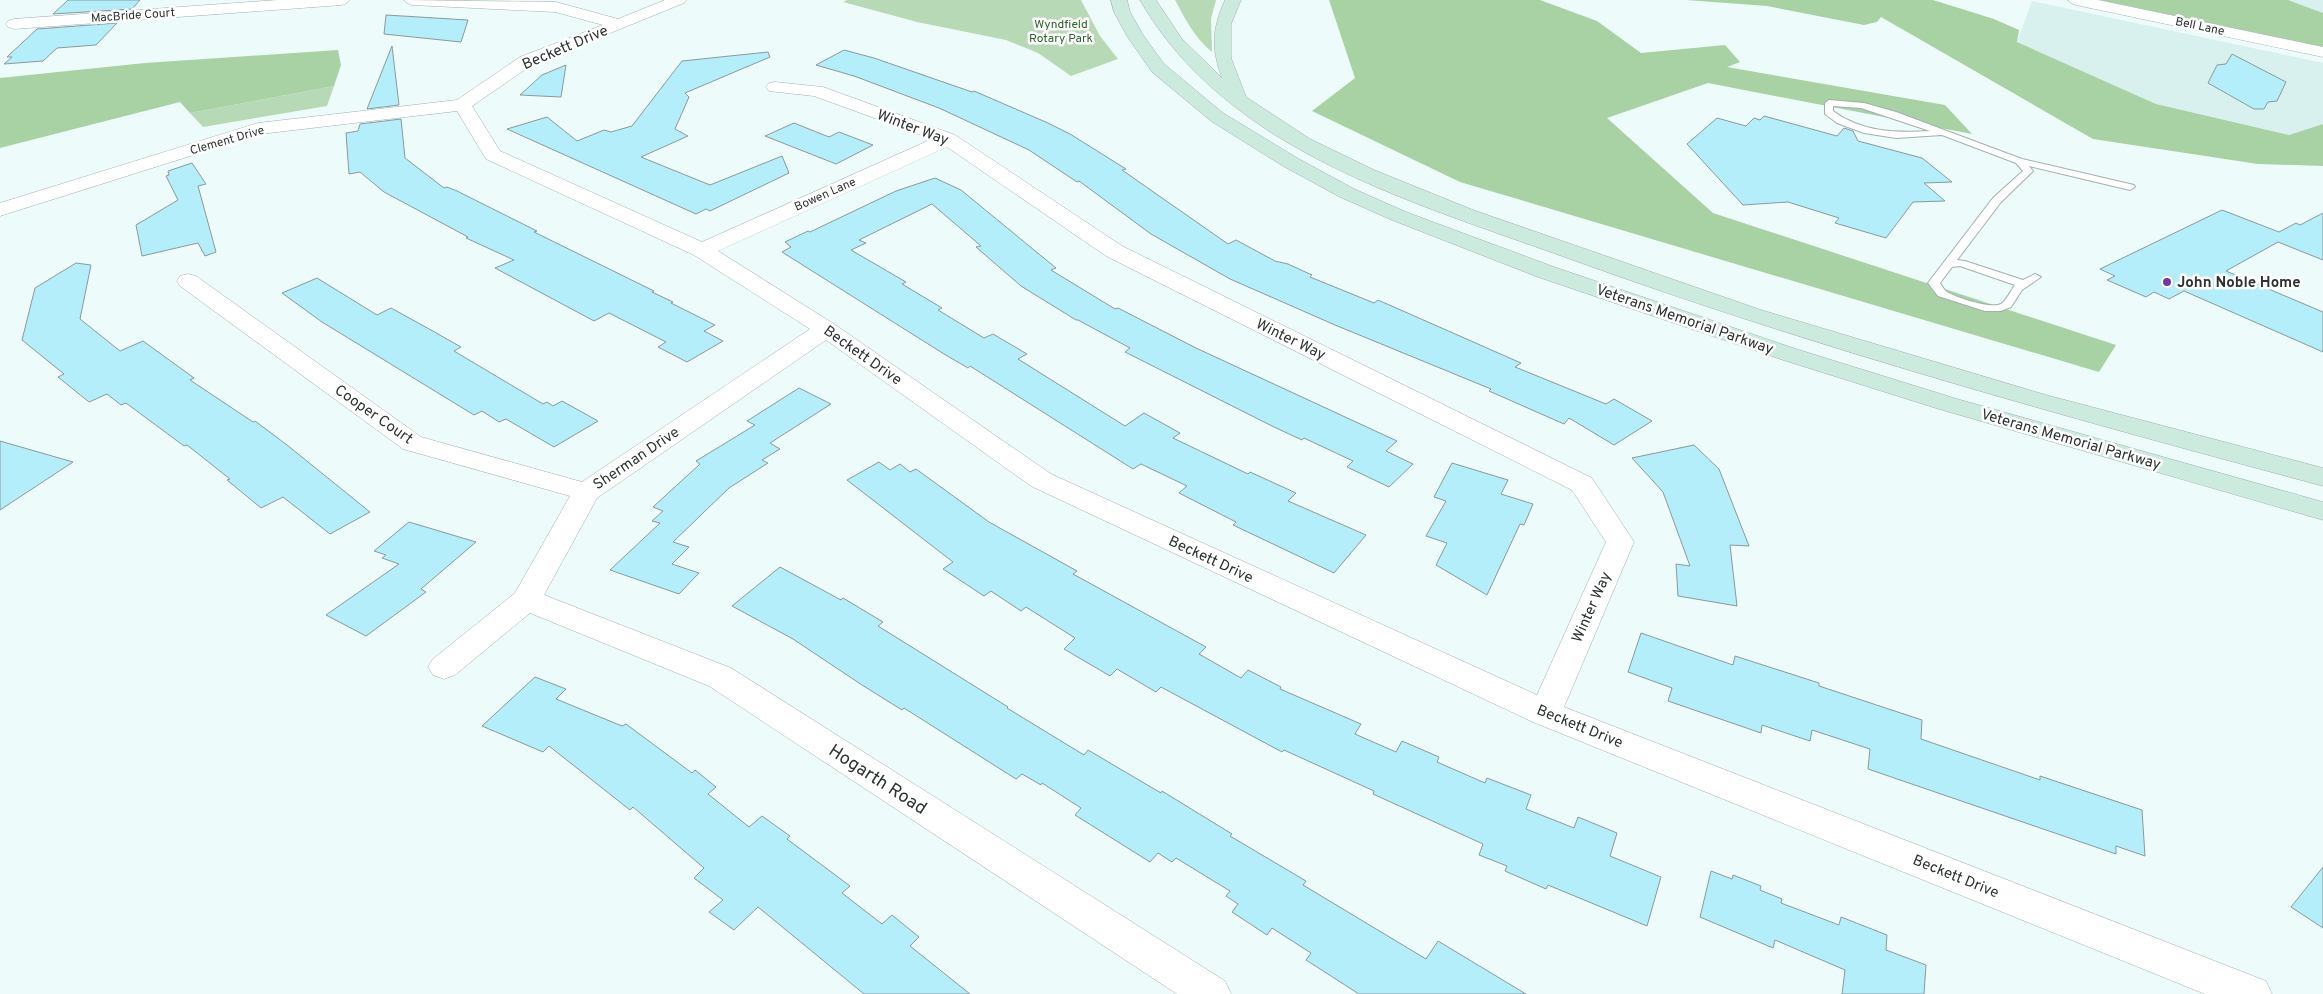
<svg xmlns="http://www.w3.org/2000/svg" width="2323" height="994" font-family="Overpass,sans-serif">
<style>
.built{fill:#d8f1ee}
.green{fill:#b8d9b5}
.forest{fill:#a8d1a4}
.building{fill:#b3eefa;stroke:#8c999c}
.lines{fill:none;stroke-linecap:round;stroke-linejoin:round}
.lane-casing{stroke:#a2b0af;stroke-width:2}
.street-casing{stroke:#a2b0af;stroke-width:1}
.secondary-casing{stroke:#a2b0af;stroke-width:1}
.lane{fill:#fff;fill-rule:evenodd}
.street{fill:#fff;fill-rule:evenodd}
.secondary{fill:#cdeadf;fill-rule:evenodd}
.poi-dot{fill:#7335aa;stroke:#fff;stroke-width:2}
.labels{text-anchor:middle;stroke-width:5;stroke-linejoin:round;paint-order:stroke}
.far-street-label{font-size:12px;fill:#2d3232;stroke:#fff}
.far-park-label{font-size:12px;fill:#2b6329;stroke:#fff}
.street-label{font-size:15px;fill:#2d3232;stroke:#fff}
.poi-label{font-size:15px;font-weight:bold;fill:#2d3232;stroke:#fff;text-anchor:start}
.near-street-label{font-size:18px;fill:#2d3232;stroke:#fff}
</style>
<rect width="100%" height="100%" fill="#edfcfa"/>
<!-- built -->
<path class="built" d="M 2288,0 L 2323,0 L 2323,13 Z
M 2032,1 L 2323,63 L 2323,124 L 2289,135 L 2156,104 L 2017,42 Z"/>
<!-- green -->
<path class="green" d="M 847,0 L 1081,0 L 1100,36 L 1118,59 L 1071,76 L 1038,53 L 1006,40 L 917,22 L 843,2 Z
M 1175,0 L 1216,0 L 1211,19 L 1212,52 C 1195,38 1185,19 1175,0 Z
M 334,86 L 327,106 L 203,127 L 190,113 Z"/>
<!-- forest -->
<path class="forest" d="M 1329,0 L 1540,0 L 1597,21 L 1641,53 L 1725,45 L 1740,62 L 1727,67 L 1945,105 L 1972,134 L 1708,83 L 1607,118 L 1713,213 L 2116,345 L 2099,372 L 1460,182 L 1312,111 L 1355,78 Z
M 1686,0 L 1933,0 L 1994,19 L 2019,30 L 2017,42 L 2156,104 L 2289,135 L 2323,124 L 2323,166 L 2258,164 L 2093,139 L 1881,17 L 1877,22 L 1864,25 L 1767,6 Z
M 2100,0 L 2288,0 L 2323,13 L 2323,47 Z
M 338,50 L 341,65 L 334,86 L 190,113 L 180,102 L 0,148 L 0,78 L 145,63 Z"/>
<!-- building -->
<path class="building" d="M 68,0 L 140,0 L 132,9 L 53,14 Z
M 386,15 L 468,20 L 461,42 L 384,34 Z
M 117,23 L 96,45 L 57,48 L 43,61 L 4,64 L 12,57 L 7,57 L 37,29 Z
M 392,46 L 399,105 L 367,109 Z
M 844,50 L 874,58 L 972,92 L 974,91 L 1048,123 L 1070,134 L 1126,169 L 1122,170 L 1228,244 L 1236,240 L 1275,261 L 1288,264 L 1312,275 L 1310,277 L 1374,303 L 1378,300 L 1521,363 L 1515,367 L 1606,404 L 1614,399 L 1652,421 L 1614,445 L 1569,418 L 1564,424 L 1489,391 L 1491,389 L 1335,325 L 1230,279 L 1151,234 L 1079,181 L 1077,182 L 1029,150 L 939,108 L 854,76 L 816,65 Z
M 768,52 L 770,57 L 685,93 L 689,97 L 675,129 L 688,136 L 641,157 L 710,185 L 782,156 L 789,173 L 710,211 L 706,209 L 696,214 L 507,129 L 547,117 L 577,141 L 604,130 L 611,132 L 632,126 L 682,61 Z
M 2232,54 L 2286,82 L 2277,101 L 2268,102 L 2264,109 L 2254,109 L 2208,83 L 2217,65 L 2226,64 Z
M 566,65 L 561,97 L 520,95 L 542,75 Z
M 1764,116 L 1837,136 L 1844,128 L 1853,131 L 1858,141 L 1922,158 L 1952,182 L 1924,183 L 1945,201 L 1913,202 L 1886,238 L 1835,223 L 1839,218 L 1788,202 L 1743,205 L 1687,144 L 1717,118 L 1746,126 L 1754,118 L 1760,120 Z
M 401,119 L 405,158 L 444,188 L 447,187 L 457,191 L 537,231 L 534,232 L 654,291 L 652,292 L 673,302 L 671,303 L 715,325 L 704,331 L 723,341 L 687,362 L 658,347 L 666,342 L 609,313 L 594,321 L 495,268 L 514,260 L 466,238 L 468,237 L 384,192 L 360,172 L 349,174 L 346,133 L 358,131 L 360,124 Z
M 794,123 L 829,137 L 839,132 L 873,145 L 836,164 L 765,136 Z
M 192,163 L 206,184 L 198,186 L 216,252 L 205,256 L 198,243 L 142,256 L 136,225 L 178,200 L 166,176 L 169,175 L 168,171 Z
M 935,178 L 961,190 L 1056,268 L 1051,270 L 1115,309 L 1118,308 L 1196,348 L 1397,441 L 1386,451 L 1413,464 L 1389,487 L 1347,467 L 1353,461 L 1304,438 L 1302,440 L 1274,427 L 1125,352 L 1130,348 L 1078,320 L 1076,320 L 1021,286 L 976,247 L 981,246 L 932,204 L 859,240 L 866,243 L 851,250 L 906,282 L 902,284 L 942,308 L 938,310 L 984,338 L 993,334 L 1027,354 L 1018,359 L 1125,426 L 1144,413 L 1180,433 L 1173,438 L 1248,474 L 1250,472 L 1296,493 L 1288,501 L 1366,535 L 1334,573 L 1233,525 L 1236,522 L 1179,493 L 1187,486 L 1141,464 L 1133,469 L 970,366 L 968,368 L 944,354 L 782,252 L 791,247 L 785,242 L 808,231 L 810,232 L 896,191 Z
M 2222,210 L 2279,232 L 2296,223 L 2300,225 L 2323,213 L 2323,260 L 2278,242 L 2226,271 L 2323,312 L 2323,352 L 2184,291 L 2169,299 L 2154,292 L 2146,297 L 2107,280 L 2115,276 L 2100,269 Z
M 76,263 L 91,265 L 80,319 L 120,351 L 143,341 L 194,378 L 190,380 L 253,422 L 255,421 L 287,445 L 370,512 L 330,534 L 283,497 L 261,508 L 227,480 L 230,479 L 187,445 L 184,446 L 126,403 L 121,405 L 107,394 L 89,402 L 58,377 L 64,374 L 22,340 L 35,288 Z
M 317,278 L 377,315 L 391,308 L 431,330 L 461,347 L 454,351 L 543,404 L 547,402 L 553,406 L 562,401 L 598,421 L 554,447 L 506,419 L 499,422 L 482,411 L 474,415 L 322,322 L 282,293 Z
M 799,388 L 831,404 L 770,443 L 780,449 L 762,460 L 768,463 L 729,488 L 673,542 L 689,547 L 672,564 L 699,573 L 679,594 L 610,570 L 660,523 L 652,521 L 663,511 L 653,507 L 700,464 L 696,461 L 755,425 L 747,421 Z
M 0,441 L 73,462 L 0,510 Z
M 1694,445 L 1719,469 L 1749,546 L 1730,545 L 1737,606 L 1678,596 L 1676,564 L 1690,566 L 1663,492 L 1632,458 Z
M 879,462 L 890,470 L 900,464 L 910,472 L 916,469 L 989,522 L 1077,571 L 1073,574 L 1206,647 L 1199,654 L 1241,678 L 1248,670 L 1281,687 L 1280,689 L 1361,724 L 1355,734 L 1396,752 L 1402,741 L 1439,757 L 1437,762 L 1485,783 L 1487,778 L 1531,795 L 1526,809 L 1574,828 L 1578,817 L 1617,833 L 1610,856 L 1661,877 L 1647,926 L 1548,885 L 1546,889 L 1505,871 L 1507,866 L 1479,855 L 1483,844 L 1373,794 L 1374,791 L 1284,750 L 1282,752 L 1161,687 L 1156,692 L 1117,669 L 1110,676 L 1064,649 L 1075,638 L 1026,607 L 1021,611 L 991,591 L 984,596 L 943,569 L 953,562 L 847,480 Z
M 1452,463 L 1508,480 L 1501,494 L 1533,504 L 1524,525 L 1520,524 L 1487,595 L 1436,565 L 1447,543 L 1426,536 L 1446,501 L 1434,497 Z
M 409,522 L 476,542 L 421,589 L 426,592 L 366,636 L 326,615 L 399,564 L 382,558 L 386,555 L 374,551 Z
M 780,567 L 841,600 L 843,598 L 883,622 L 878,626 L 1008,707 L 1007,708 L 1084,755 L 1088,750 L 1161,793 L 1162,791 L 1232,834 L 1230,836 L 1306,881 L 1303,885 L 1426,959 L 1438,941 L 1526,994 L 1359,994 L 1306,960 L 1311,953 L 1272,928 L 1267,935 L 1232,912 L 1238,904 L 1226,896 L 1230,891 L 1176,858 L 1172,862 L 1158,853 L 1150,862 L 1075,815 L 1081,808 L 1042,783 L 1041,785 L 1022,774 L 1016,779 L 904,708 L 902,710 L 862,685 L 793,639 L 732,606 Z
M 1641,633 L 1733,665 L 1735,656 L 1819,683 L 1819,686 L 1922,720 L 1921,739 L 2040,780 L 2040,776 L 2142,810 L 2145,856 L 2116,846 L 2116,854 L 1868,769 L 1870,749 L 1812,730 L 1810,741 L 1762,725 L 1761,733 L 1668,701 L 1672,688 L 1628,672 Z
M 535,677 L 566,689 L 556,699 L 622,726 L 626,724 L 692,773 L 695,770 L 716,787 L 708,794 L 749,827 L 762,816 L 790,836 L 787,839 L 850,886 L 842,893 L 882,924 L 892,915 L 919,937 L 910,946 L 970,994 L 864,994 L 758,907 L 734,930 L 709,912 L 723,900 L 694,878 L 704,868 L 633,807 L 630,810 L 549,746 L 543,752 L 482,726 Z
M 2323,867 L 2323,928 L 2291,907 Z
M 1711,871 L 1732,879 L 1733,875 L 1761,886 L 1760,890 L 1782,899 L 1781,903 L 1839,925 L 1841,917 L 1887,935 L 1886,950 L 1926,965 L 1924,994 L 1842,994 L 1845,970 L 1775,940 L 1773,948 L 1700,917 Z"/>
<g class="lines">
<defs>
<path id="lane" d="M 1829,100 L 1864,103 L 1896,112 L 2022,159 L 2134,185 L 2135,187 L 2130,190 L 2029,166 L 2033,171 L 2031,173 L 2001,202 L 1957,260 L 1965,261 L 2023,280 L 2035,274 L 2041,277 L 2022,290 L 2011,307 L 2001,311 L 1985,311 L 1938,296 L 1928,283 L 1993,198 L 2023,171 L 2016,163 L 1942,135 L 1896,138 L 1864,133 L 1837,123 L 1825,114 L 1825,103 ZM 1833,106 L 1861,108 L 1930,131 C 1894,133 1862,132 1833,111 ZM 1960,266 L 2015,285 C 2011,290 2007,300 2001,304 C 1991,309 1957,298 1947,292 C 1944,290 1942,286 1940,283 L 1952,267 Z"/>
<path id="street" d="M 278,0 L 350,0 L 347,3 L 342,5 L 14,29 L 8,27 L 6,24 L 8,21 L 14,19 Z
M 404,0 L 556,2 L 618,19 L 665,0 L 687,0 L 684,3 L 532,65 L 472,106 L 500,151 L 702,242 L 932,139 L 814,96 L 769,91 L 766,87 L 769,83 L 775,82 L 823,87 L 955,135 L 1122,246 L 1592,478 L 1634,542 L 1564,707 L 2266,981 L 2272,994 L 2205,994 L 1533,722 L 1031,486 L 826,340 L 597,498 L 544,595 L 731,668 L 1225,981 L 1231,994 L 1177,994 L 709,686 L 530,613 L 455,675 L 444,679 L 433,675 L 428,667 L 433,659 L 515,593 L 570,496 L 403,449 L 180,286 L 177,281 L 180,276 L 188,274 L 196,276 L 421,437 L 582,482 L 810,329 L 694,255 L 486,159 L 457,111 L 260,134 L 0,216 L 0,203 L 258,123 L 457,100 L 520,57 L 603,25 L 555,12 L 412,5 L 407,3 ZM 947,147 L 1106,256 L 1572,490 L 1606,542 L 1537,695 L 1051,474 L 834,324 L 718,251 Z
M 2068,0 L 2098,0 L 2323,47 L 2323,57 L 2076,5 L 2071,3 Z"/>
<path id="secondary" d="M 1111,0 L 1127,0 L 1130,12 L 1143,35 L 1164,64 L 1223,113 L 1297,158 L 1354,189 L 1406,212 L 1554,267 L 1796,349 L 1957,399 L 2323,502 L 2323,520 L 1939,409 L 1780,359 L 1538,277 L 1392,220 L 1340,197 L 1283,166 L 1211,121 L 1152,72 L 1127,36 L 1114,12 Z
M 1140,0 L 1156,0 L 1182,39 L 1222,78 C 1211,47 1212,30 1225,0 L 1241,0 L 1231,24 L 1231,58 L 1246,97 L 1310,139 L 1374,170 L 1473,210 L 1761,310 L 2046,395 L 2323,468 L 2323,486 C 2070,418 1819,349 1573,260 C 1471,223 1364,191 1272,133 C 1218,98 1172,56 1140,0 Z"/>
</defs>
<!-- lane casing -->
<use href="#lane" class="lane-casing"/>
<!-- street casing -->
<use href="#street" class="street-casing"/>
<!-- secondary casing -->
<use href="#secondary" class="secondary-casing"/>
<!-- lane -->
<use href="#lane" class="lane"/>
<!-- street -->
<use href="#street" class="street"/>
<!-- secondary -->
<use href="#secondary" class="secondary"/>
</g>
<!-- markers -->
<circle class="poi-dot" cx="2167" cy="282" r="5"/>
<g class="labels">
<!-- far-street labels -->
<g class="far-street-label">
<text transform="translate(133 15) rotate(-4)" y="4">MacBride Court</text>
<text transform="translate(2200 26) rotate(12)" y="4">Bell Lane</text>
<text transform="translate(227 140) rotate(-16)" y="4">Clement Drive</text>
<text transform="translate(825 194) rotate(-24)" y="4">Bowen Lane</text>
</g>
<!-- far-park labels -->
<g class="far-park-label">
<text x="1061" y="28">Wyndfield<tspan x="1061" dy="14">Rotary Park</tspan></text>
</g>
<!-- street labels -->
<g class="street-label">
<text transform="translate(565 47) rotate(-23)" y="5">Beckett Drive</text>
<text transform="translate(913 127) rotate(21)" y="5">Winter Way</text>
<text transform="translate(1685 319) rotate(19)" y="5">Veterans Memorial Parkway</text>
<text transform="translate(1291 339) rotate(26)" y="5">Winter Way</text>
<text transform="translate(863 355) rotate(35)" y="5">Beckett Drive</text>
<text transform="translate(374 414) rotate(35)" y="5">Cooper Court</text>
<text transform="translate(2071 439) rotate(16)" y="5">Veterans Memorial Parkway</text>
<text transform="translate(636 458) rotate(-34)" y="5">Sherman Drive</text>
<text transform="translate(1211 559) rotate(25)" y="5">Beckett Drive</text>
<text transform="translate(1591 607) rotate(-66)" y="5">Winter Way</text>
<text transform="translate(1580 726) rotate(22)" y="5">Beckett Drive</text>
<text transform="translate(1956 876) rotate(22)" y="5">Beckett Drive</text>
</g>
<!-- poi labels -->
<g class="poi-label">
<text x="2177" y="287">John Noble Home</text>
</g>
<!-- near-street labels -->
<g class="near-street-label">
<text transform="translate(878 779) rotate(33)" y="6">Hogarth Road</text>
</g>
</g>
</svg>
